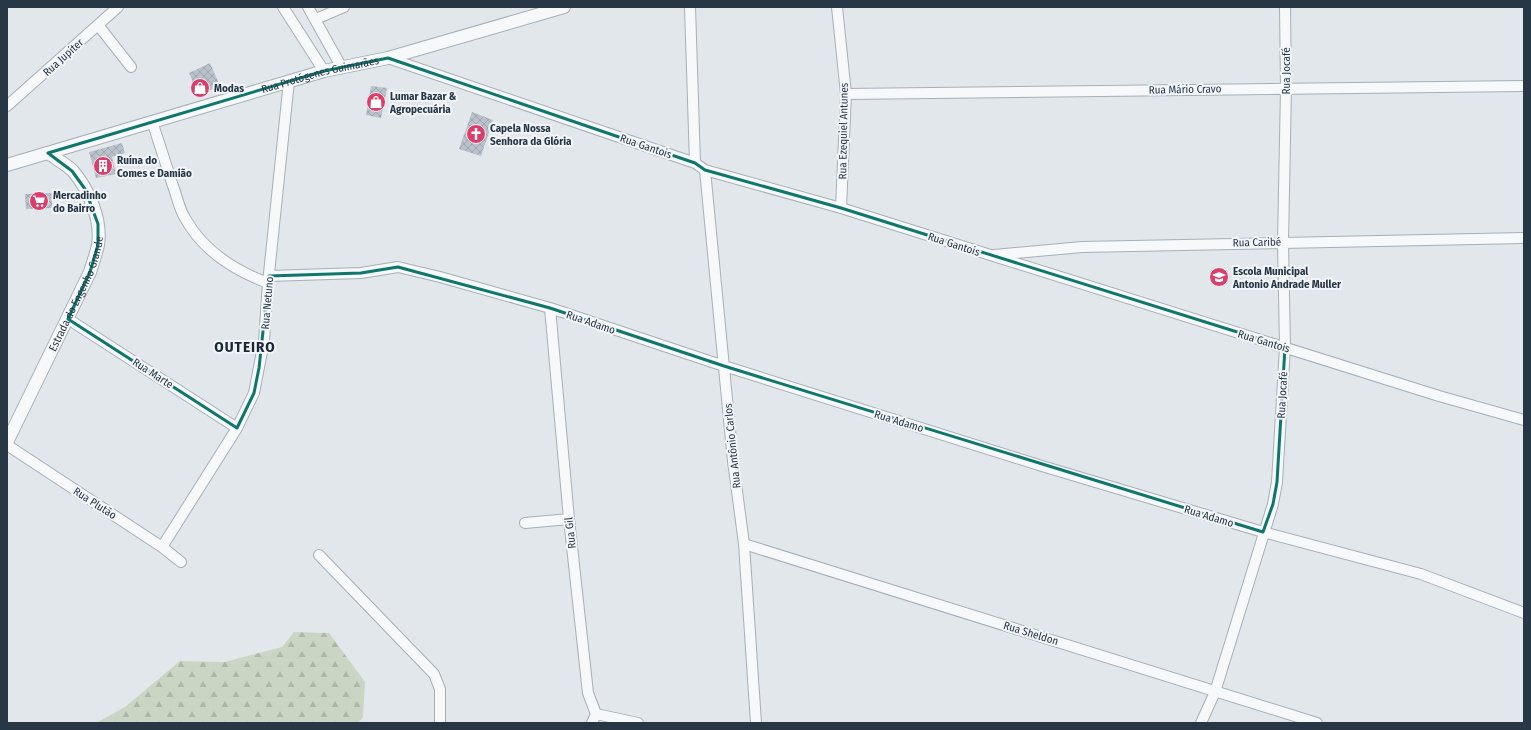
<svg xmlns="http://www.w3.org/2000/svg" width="1531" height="730" font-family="'Fira Sans Condensed',sans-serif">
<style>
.forest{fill:url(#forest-firs)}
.building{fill:url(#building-cross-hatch)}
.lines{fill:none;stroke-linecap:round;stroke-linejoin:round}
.minor-casing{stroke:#a6afb7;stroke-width:12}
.tertiary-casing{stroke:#a6afb7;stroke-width:14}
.minor{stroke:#f6f8fa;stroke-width:10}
.tertiary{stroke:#f6f8fa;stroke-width:12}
.marked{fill:none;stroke:#0f766e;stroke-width:3;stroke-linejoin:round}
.labels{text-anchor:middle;stroke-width:4;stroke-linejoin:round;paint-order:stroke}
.street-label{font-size:11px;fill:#283746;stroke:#f2f6f9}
.poi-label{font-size:11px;font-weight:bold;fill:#283746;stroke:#f2f6f9;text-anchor:start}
.district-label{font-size:15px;font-weight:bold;letter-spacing:1px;fill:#1b2837;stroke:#f2f6f9}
</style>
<defs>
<pattern id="forest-firs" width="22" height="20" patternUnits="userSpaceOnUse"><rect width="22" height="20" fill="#cad6c3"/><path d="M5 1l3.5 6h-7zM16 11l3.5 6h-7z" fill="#aeb8a9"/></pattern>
<pattern id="building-cross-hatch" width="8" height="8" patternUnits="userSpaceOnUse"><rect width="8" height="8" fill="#b9c1ca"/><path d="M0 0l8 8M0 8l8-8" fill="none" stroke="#9fa6af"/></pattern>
</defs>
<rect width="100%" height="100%" fill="#e2e7ec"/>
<!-- forest -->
<path class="forest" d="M 294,632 L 329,633 L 365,682 L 363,717 L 358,723 L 96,723 L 125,707 L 180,661 L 225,662 L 282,647 Z"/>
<!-- building -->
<path class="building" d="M 210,63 L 220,86 L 199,95 L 189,73 Z
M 371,86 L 387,88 L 381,118 L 366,115 Z
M 472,112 L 493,120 L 481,156 L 459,149 Z
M 122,143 L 125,153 L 112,157 L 116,174 L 96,178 L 89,152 Z
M 52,193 L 52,208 L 26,209 L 25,194 Z"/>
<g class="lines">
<defs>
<path id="minor" d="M 283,7 L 324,71
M 308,7 L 342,68
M 690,7 L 695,163
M 837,7 L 846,94 L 841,208
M 316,19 L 344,7
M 98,25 L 131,67
M 388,58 L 695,163 L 705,170 L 841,208 L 1439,396 L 1524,420
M 846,94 L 1524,86
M 7,106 L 118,7
M 152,121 C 159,143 166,164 173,186 C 177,196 179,209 185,218 C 203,251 233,270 268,283
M 705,170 L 733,461 L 744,544 L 756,723
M 994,255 L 1082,247 L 1524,238
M 269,276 L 361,273 L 398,267 L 440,277 L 550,308 L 724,366 L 1042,466 L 1263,532 L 1421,574 L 1524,613
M 550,308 L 569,519 L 588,693 L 596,714 L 638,723
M 68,319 L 237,428
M 7,445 L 162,547 L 181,562
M 525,523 L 569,519
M 744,544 L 1317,723
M 162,547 L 237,428 L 254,393 L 264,341 L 268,283 L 289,81
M 319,555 L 434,674 L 440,689 L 440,723
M 592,723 L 596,714
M 1201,723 L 1215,692 L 1273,504 L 1277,482 L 1285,347 L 1283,242 L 1286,88 L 1285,7"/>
<g id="tertiary">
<path id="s1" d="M 7,165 L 324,71 L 388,58 L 564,7"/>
<path id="s2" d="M 7,442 L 90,272 C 93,263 96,254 98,245 C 102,220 89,190 73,171 C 66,164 56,159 48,153"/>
</g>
</defs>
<!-- minor casing -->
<use href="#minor" class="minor-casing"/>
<!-- tertiary casing -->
<use href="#tertiary" class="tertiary-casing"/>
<!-- minor -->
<use href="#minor" class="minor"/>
<!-- tertiary -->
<use href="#tertiary" class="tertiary"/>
</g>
<!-- marked area -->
<path class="marked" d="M 388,58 L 695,163 L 705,170 L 841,208 L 1285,347 L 1277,482 L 1273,504 L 1263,532 L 724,366 L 550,308 L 398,267 L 361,273 L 269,276 L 259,368 L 254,393 L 237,428 L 68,319 L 90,272 L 98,245 L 98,224 L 85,189 L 72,171 L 48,153 L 324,71 Z"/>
<!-- icons -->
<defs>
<symbol id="shop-disc" viewBox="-11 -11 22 22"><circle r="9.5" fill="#db3e6a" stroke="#f2f6f9"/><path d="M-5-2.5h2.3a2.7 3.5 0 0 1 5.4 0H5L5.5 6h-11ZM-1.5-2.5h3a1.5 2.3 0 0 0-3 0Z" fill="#fff"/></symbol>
<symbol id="church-disc" viewBox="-11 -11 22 22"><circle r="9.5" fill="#db3e6a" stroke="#f2f6f9"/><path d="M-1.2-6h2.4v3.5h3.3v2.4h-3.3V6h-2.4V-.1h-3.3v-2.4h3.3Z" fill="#fff"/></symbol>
<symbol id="building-disc" viewBox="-11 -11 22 22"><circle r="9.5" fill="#db3e6a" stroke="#f2f6f9"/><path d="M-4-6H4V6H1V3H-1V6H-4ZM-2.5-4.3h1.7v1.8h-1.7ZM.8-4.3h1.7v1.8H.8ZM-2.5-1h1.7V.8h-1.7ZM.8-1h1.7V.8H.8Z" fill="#fff"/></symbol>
<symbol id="supermarket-disc" viewBox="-11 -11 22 22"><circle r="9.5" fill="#db3e6a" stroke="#f2f6f9"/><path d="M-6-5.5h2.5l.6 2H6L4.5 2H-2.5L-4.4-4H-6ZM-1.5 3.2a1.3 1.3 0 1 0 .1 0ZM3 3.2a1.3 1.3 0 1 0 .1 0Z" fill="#fff"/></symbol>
<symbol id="school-disc" viewBox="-11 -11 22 22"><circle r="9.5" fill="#db3e6a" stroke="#f2f6f9"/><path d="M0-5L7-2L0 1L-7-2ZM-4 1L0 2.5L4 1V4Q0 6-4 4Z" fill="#fff"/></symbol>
</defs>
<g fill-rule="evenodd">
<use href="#shop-disc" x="189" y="77" width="22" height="22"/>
<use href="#shop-disc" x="365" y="91" width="22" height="22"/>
<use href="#church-disc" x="465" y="123" width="22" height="22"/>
<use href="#building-disc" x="92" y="155" width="22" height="22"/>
<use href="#supermarket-disc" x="28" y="190" width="22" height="22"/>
<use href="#school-disc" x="1208" y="266" width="22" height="22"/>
</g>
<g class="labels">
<!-- street labels -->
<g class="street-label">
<text transform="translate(63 57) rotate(-42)" y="4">Rua Jupiter</text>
<text transform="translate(1286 71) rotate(-90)" y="4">Rua Jocafé</text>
<text dy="4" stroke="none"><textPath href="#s1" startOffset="326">Rua Protógenes Guimarães</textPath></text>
<text transform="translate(1185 89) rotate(-1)" y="4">Rua Mário Cravo</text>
<text transform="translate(843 131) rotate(-89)" y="4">Rua Ezequiel Antunes</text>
<text transform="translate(646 146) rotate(19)" y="4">Rua Gantois</text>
<text transform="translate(1257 242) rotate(-1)" y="4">Rua Caribé</text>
<text transform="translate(954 244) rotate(18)" y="4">Rua Gantois</text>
<text dy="4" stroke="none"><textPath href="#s2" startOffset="164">Estrada do Engenho Grande</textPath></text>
<text transform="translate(267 303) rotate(-85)" y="4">Rua Netuno</text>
<text transform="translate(591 322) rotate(19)" y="4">Rua Adamo</text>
<text transform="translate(1264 341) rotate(17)" y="4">Rua Gantois</text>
<text transform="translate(153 373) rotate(33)" y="4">Rua Marte</text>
<text transform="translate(1282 395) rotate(-87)" y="4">Rua Jocafé</text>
<text transform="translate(899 421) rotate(17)" y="4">Rua Adamo</text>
<text transform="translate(732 446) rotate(-96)" y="4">Rua Antônio Carlos</text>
<text transform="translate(95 503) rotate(33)" y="4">Rua Plutão</text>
<text transform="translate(1209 516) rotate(17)" y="4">Rua Adamo</text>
<text transform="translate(570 533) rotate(-96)" y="4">Rua Gil</text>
<text transform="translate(1031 633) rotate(17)" y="4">Rua Sheldon</text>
</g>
<!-- poi labels -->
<g class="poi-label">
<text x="214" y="92">Modas</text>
<text x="390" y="100">Lumar Bazar &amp;<tspan x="390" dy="13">Agropecuária</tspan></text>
<text x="490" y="132">Capela Nossa<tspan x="490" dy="13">Senhora da Glória</tspan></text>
<text x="117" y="164">Ruína do<tspan x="117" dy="13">Comes e Damião</tspan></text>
<text x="53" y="199">Mercadinho<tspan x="53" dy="13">do Bairro</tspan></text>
<text x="1233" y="275">Escola Municipal<tspan x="1233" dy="13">Antonio Andrade Muller</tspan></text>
</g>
<!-- district labels -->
<g class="district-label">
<text x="245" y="352">OUTEIRO</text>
</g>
</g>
<!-- border -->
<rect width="1531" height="730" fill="none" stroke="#283746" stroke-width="16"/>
</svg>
